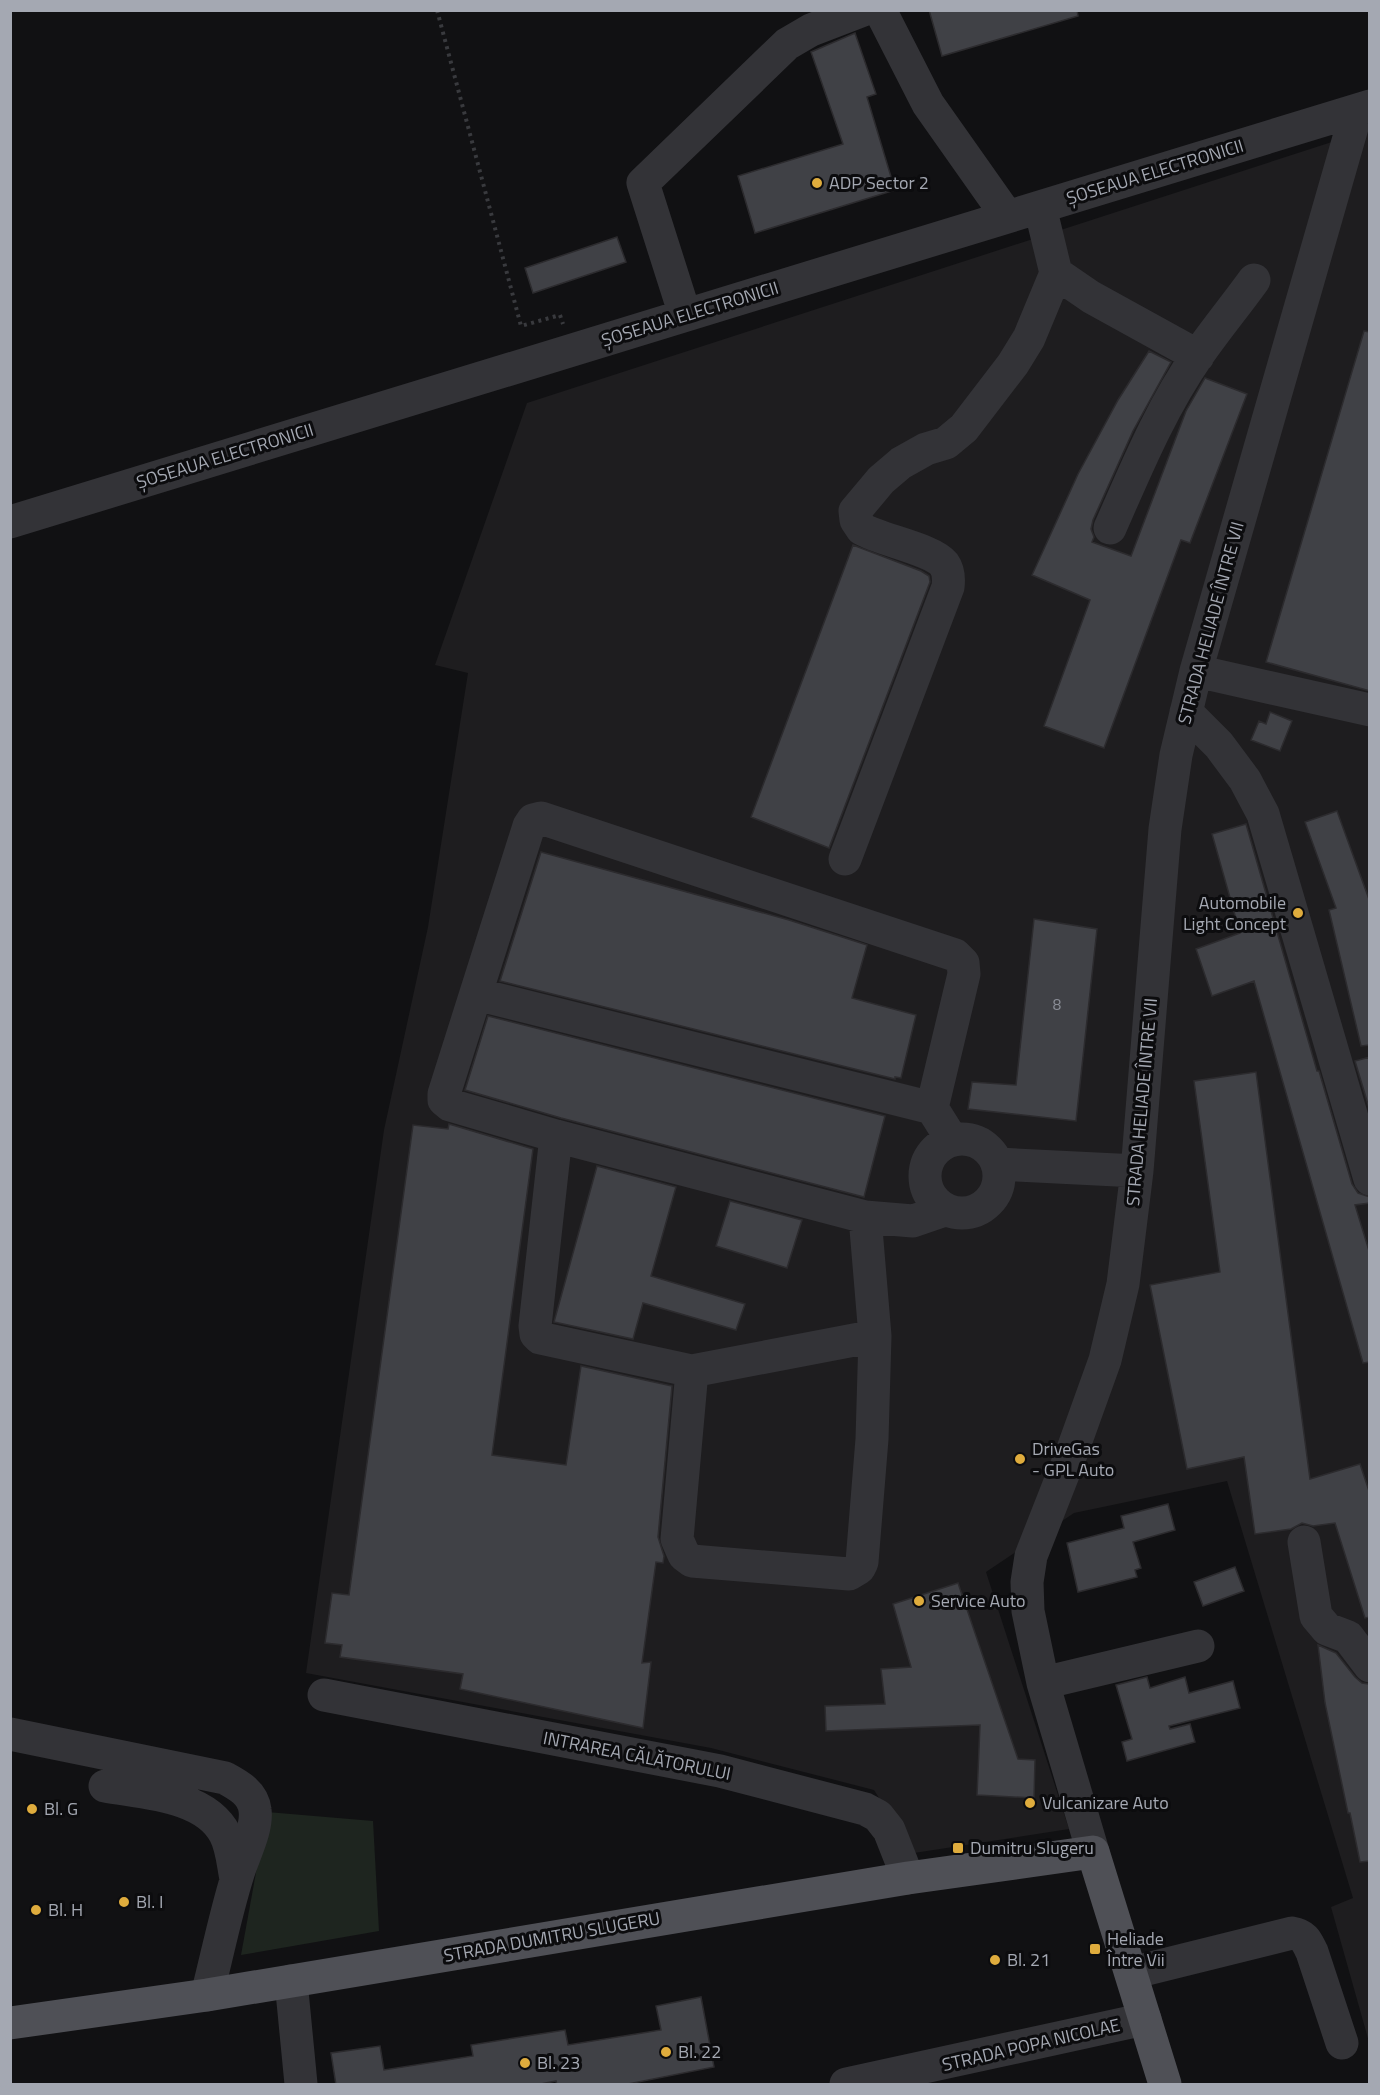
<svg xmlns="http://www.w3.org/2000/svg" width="1380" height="2095" font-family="'Titillium Web',sans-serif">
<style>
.built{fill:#1e1d1f}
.green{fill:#1e251f}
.building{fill:#404146;stroke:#2c2b2e;stroke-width:1.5}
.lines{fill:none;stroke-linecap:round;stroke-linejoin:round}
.path{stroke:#393a3e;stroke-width:4;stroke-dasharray:3 4.5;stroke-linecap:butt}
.minor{stroke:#333337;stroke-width:33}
.major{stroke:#4f5056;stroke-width:33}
.poi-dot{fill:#dfac3d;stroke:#0c0c0e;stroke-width:2}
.labels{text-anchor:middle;stroke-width:6;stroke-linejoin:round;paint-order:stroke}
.number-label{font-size:15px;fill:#8b8e97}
.street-label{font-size:18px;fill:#a4a8b2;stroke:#0c0c0e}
.poi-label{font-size:18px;fill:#a4a8b2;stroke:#0c0c0e;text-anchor:start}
</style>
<rect width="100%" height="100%" fill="#111113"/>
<!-- built -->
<path class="built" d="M 1369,130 L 1369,2042 L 1331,1907 L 1353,1898 L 1227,1481 L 1074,1513 L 986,1572 L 1069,1829 L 914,1853 L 874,1790 L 711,1748 L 306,1673 L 384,1130 L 428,927 L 468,673 L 435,665 L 527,403 Z"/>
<!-- green -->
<path class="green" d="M 267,1812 L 373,1821 L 379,1931 L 241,1955 Z"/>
<!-- building -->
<path class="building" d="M 929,10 L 1077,10 L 1078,16 L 942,56 Z
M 855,33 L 876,94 L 867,97 L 895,190 L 755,233 L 738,176 L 843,144 L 811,52 Z
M 617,237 L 626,262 L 533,293 L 525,268 Z
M 1364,331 L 1370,332 L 1370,691 L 1266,662 Z
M 1149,351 L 1171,362 L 1133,431 L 1093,520 L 1091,529 L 1094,537 L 1092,542 L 1131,556 L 1186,411 L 1205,378 L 1247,394 L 1190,543 L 1181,540 L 1104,748 L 1044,726 L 1090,600 L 1032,575 L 1078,474 L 1118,400 Z
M 853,545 L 921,571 L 929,576 L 930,582 L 829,848 L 751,817 Z
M 1270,712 L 1292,721 L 1280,751 L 1251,740 L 1259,721 L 1266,724 Z
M 1337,811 L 1370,902 L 1370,1045 L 1361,1046 L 1329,910 L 1336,908 L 1305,822 Z
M 1246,824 L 1317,1071 L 1319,1071 L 1352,1184 L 1358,1193 L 1370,1197 L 1370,1203 L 1355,1205 L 1370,1254 L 1370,1362 L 1363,1363 L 1254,981 L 1212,996 L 1196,949 L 1240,933 L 1212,834 Z
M 541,852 L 789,920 L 867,945 L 852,998 L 916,1015 L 901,1078 L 895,1077 L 895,1079 L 500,981 Z
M 1034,919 L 1097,929 L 1076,1121 L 968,1109 L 972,1082 L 1016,1085 Z
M 488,1016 L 885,1116 L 864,1197 L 561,1118 L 465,1090 Z
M 1370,1057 L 1370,1111 L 1355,1061 Z
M 1256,1072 L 1310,1479 L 1360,1464 L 1370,1494 L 1370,1617 L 1365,1618 L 1335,1523 L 1313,1526 L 1302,1523 L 1291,1529 L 1255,1534 L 1244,1457 L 1187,1469 L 1150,1285 L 1220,1272 L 1194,1081 Z
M 449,1124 L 533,1149 L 492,1455 L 566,1465 L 581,1366 L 672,1386 L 658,1537 L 664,1556 L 663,1563 L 656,1562 L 642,1663 L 651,1662 L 643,1728 L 460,1689 L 463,1674 L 340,1657 L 342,1645 L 325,1643 L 332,1593 L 349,1595 L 413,1125 L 448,1129 Z
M 597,1166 L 676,1187 L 651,1276 L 745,1304 L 736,1330 L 643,1303 L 633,1339 L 554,1322 Z
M 730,1201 L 802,1220 L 787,1268 L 716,1246 Z
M 1168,1504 L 1175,1530 L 1133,1542 L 1141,1568 L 1135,1570 L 1137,1577 L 1078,1592 L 1067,1543 L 1124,1528 L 1121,1516 Z
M 1235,1567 L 1244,1591 L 1203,1606 L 1194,1582 Z
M 958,1583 L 1018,1759 L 1035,1760 L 1034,1798 L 977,1795 L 980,1725 L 826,1731 L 825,1706 L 885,1704 L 881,1669 L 911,1667 L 893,1604 Z
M 1318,1645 L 1336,1653 L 1355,1677 L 1362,1683 L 1369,1684 L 1370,1687 L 1370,1861 L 1360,1862 L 1350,1813 L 1348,1813 L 1325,1703 Z
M 1147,1677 L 1150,1688 L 1185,1677 L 1189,1693 L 1233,1681 L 1240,1708 L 1169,1726 L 1170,1729 L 1190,1724 L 1195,1742 L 1127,1761 L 1122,1742 L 1132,1739 L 1116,1685 Z
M 701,1997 L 714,2067 L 623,2085 L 557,2085 L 556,2081 L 536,2085 L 336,2085 L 331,2053 L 380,2046 L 384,2070 L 473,2056 L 471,2045 L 565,2030 L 568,2045 L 661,2030 L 656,2006 Z"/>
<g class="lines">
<!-- path -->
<path class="path" d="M 437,10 L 521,326 L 560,315 L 563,324"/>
<!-- minor -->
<path class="minor" d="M 880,10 L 928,104 L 1007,216
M 1040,207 L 1056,273 L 1091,297 L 1198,356
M 685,315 L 643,183 L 787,44 L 811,30 L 863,10
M 10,522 L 1370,106
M 1110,528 C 1136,469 1161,408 1198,355 C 1216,329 1236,305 1254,280
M 1196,671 L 1370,710
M 1186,712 L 1219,745 L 1245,780 L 1263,814 L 1370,1179
M 845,859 L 948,587 C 949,579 949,571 944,564 C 932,549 881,540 862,529 L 856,520 L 855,511 L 881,480 L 901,463 L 926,449 L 946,443 L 964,428 L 1013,364 L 1029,338 L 1056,273
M 476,994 L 932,1108
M 556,1136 L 535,1326 L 536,1334 L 540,1338 L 692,1371 L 677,1539 L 684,1555 L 692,1561 L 849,1574 L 859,1568 L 862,1562 L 872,1439 L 875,1336 L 865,1217
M925 1176a37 37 0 1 1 74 0a37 37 0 1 1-74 0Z
M 998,1164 L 1137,1171
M 945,1210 L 913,1221 L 865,1217 L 556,1136 L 450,1105 L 444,1100 L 444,1094 L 529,826 L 533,820 L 541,818 L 955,955 L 963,963 L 964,974 L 932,1108 L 952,1140
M 692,1371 L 875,1336
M 1304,1542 L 1316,1616 L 1327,1629 L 1348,1637 L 1370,1666
M 1043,1683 L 1198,1646
M 324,1695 L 720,1771 L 865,1809 L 878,1816 L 889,1830 L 908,1878
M 10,1734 L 225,1778 C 238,1785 253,1793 255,1810 C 258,1830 242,1858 237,1877 C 225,1916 217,1956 207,1995
M 105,1786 C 144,1793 205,1795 225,1834 C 232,1847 233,1864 236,1879
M 1093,1852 L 1043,1683 L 1028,1611 L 1027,1582 L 1031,1556 L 1073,1449 L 1105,1360 L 1123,1284 L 1137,1171 L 1165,829 L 1176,755 L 1196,671 L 1357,110
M 1131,1973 L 1292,1933 C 1305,1935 1307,1942 1312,1952 L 1342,2043
M 291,1981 L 301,2084
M 846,2084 L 1145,2019"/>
<!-- major -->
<path class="major" d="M 10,2023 L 207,1995 L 908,1878 L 1093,1852 L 1165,2084"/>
</g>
<!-- markers -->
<g class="poi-dot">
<circle cx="817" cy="183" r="6"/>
<circle cx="1298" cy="913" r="6"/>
<circle cx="1020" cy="1459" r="6"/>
<circle cx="919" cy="1601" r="6"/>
<circle cx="1030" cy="1803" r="6"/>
<circle cx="32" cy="1809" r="6"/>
<rect x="952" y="1842" width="12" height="12" rx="3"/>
<circle cx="124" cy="1902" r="6"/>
<circle cx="36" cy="1910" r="6"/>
<rect x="1089" y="1943" width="12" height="12" rx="3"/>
<circle cx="995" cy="1960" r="6"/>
<circle cx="666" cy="2052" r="6"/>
<circle cx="525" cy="2063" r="6"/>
</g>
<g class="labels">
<!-- number labels -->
<g class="number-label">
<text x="1057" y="1010">8</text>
</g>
<!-- street labels -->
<g class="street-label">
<text transform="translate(1155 172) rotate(-17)" y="6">ȘOSEAUA ELECTRONICII</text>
<text transform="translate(690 314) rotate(-17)" y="6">ȘOSEAUA ELECTRONICII</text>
<text transform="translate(225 456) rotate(-17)" y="6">ȘOSEAUA ELECTRONICII</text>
<text transform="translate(1211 623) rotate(-75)" y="6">STRADA HELIADE ÎNTRE VII</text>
<text transform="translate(1142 1102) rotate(-85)" y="6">STRADA HELIADE ÎNTRE VII</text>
<text transform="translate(637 1756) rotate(11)" y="6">INTRAREA CĂLĂTORULUI</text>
<text transform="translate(552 1937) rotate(-10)" y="6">STRADA DUMITRU SLUGERU</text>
<text transform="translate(1031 2045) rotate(-13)" y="6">STRADA POPA NICOLAE</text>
</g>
<!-- poi labels -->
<g class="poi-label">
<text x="829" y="189">ADP Sector 2</text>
<text x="1286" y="909" text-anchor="end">Automobile<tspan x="1286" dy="21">Light Concept</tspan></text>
<text x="1032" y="1455">DriveGas<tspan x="1032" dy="21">- GPL Auto</tspan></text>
<text x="931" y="1607">Service Auto</text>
<text x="1042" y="1809">Vulcanizare Auto</text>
<text x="44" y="1815">Bl. G</text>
<text x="970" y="1854">Dumitru Slugeru</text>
<text x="136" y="1908">Bl. I</text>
<text x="48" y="1916">Bl. H</text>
<text x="1107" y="1945">Heliade<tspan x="1107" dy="21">Între Vii</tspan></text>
<text x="1007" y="1966">Bl. 21</text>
<text x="678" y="2058">Bl. 22</text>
<text x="537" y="2069">Bl. 23</text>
</g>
</g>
<!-- border -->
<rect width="1380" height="2095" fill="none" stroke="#a4a8b2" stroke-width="24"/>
</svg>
